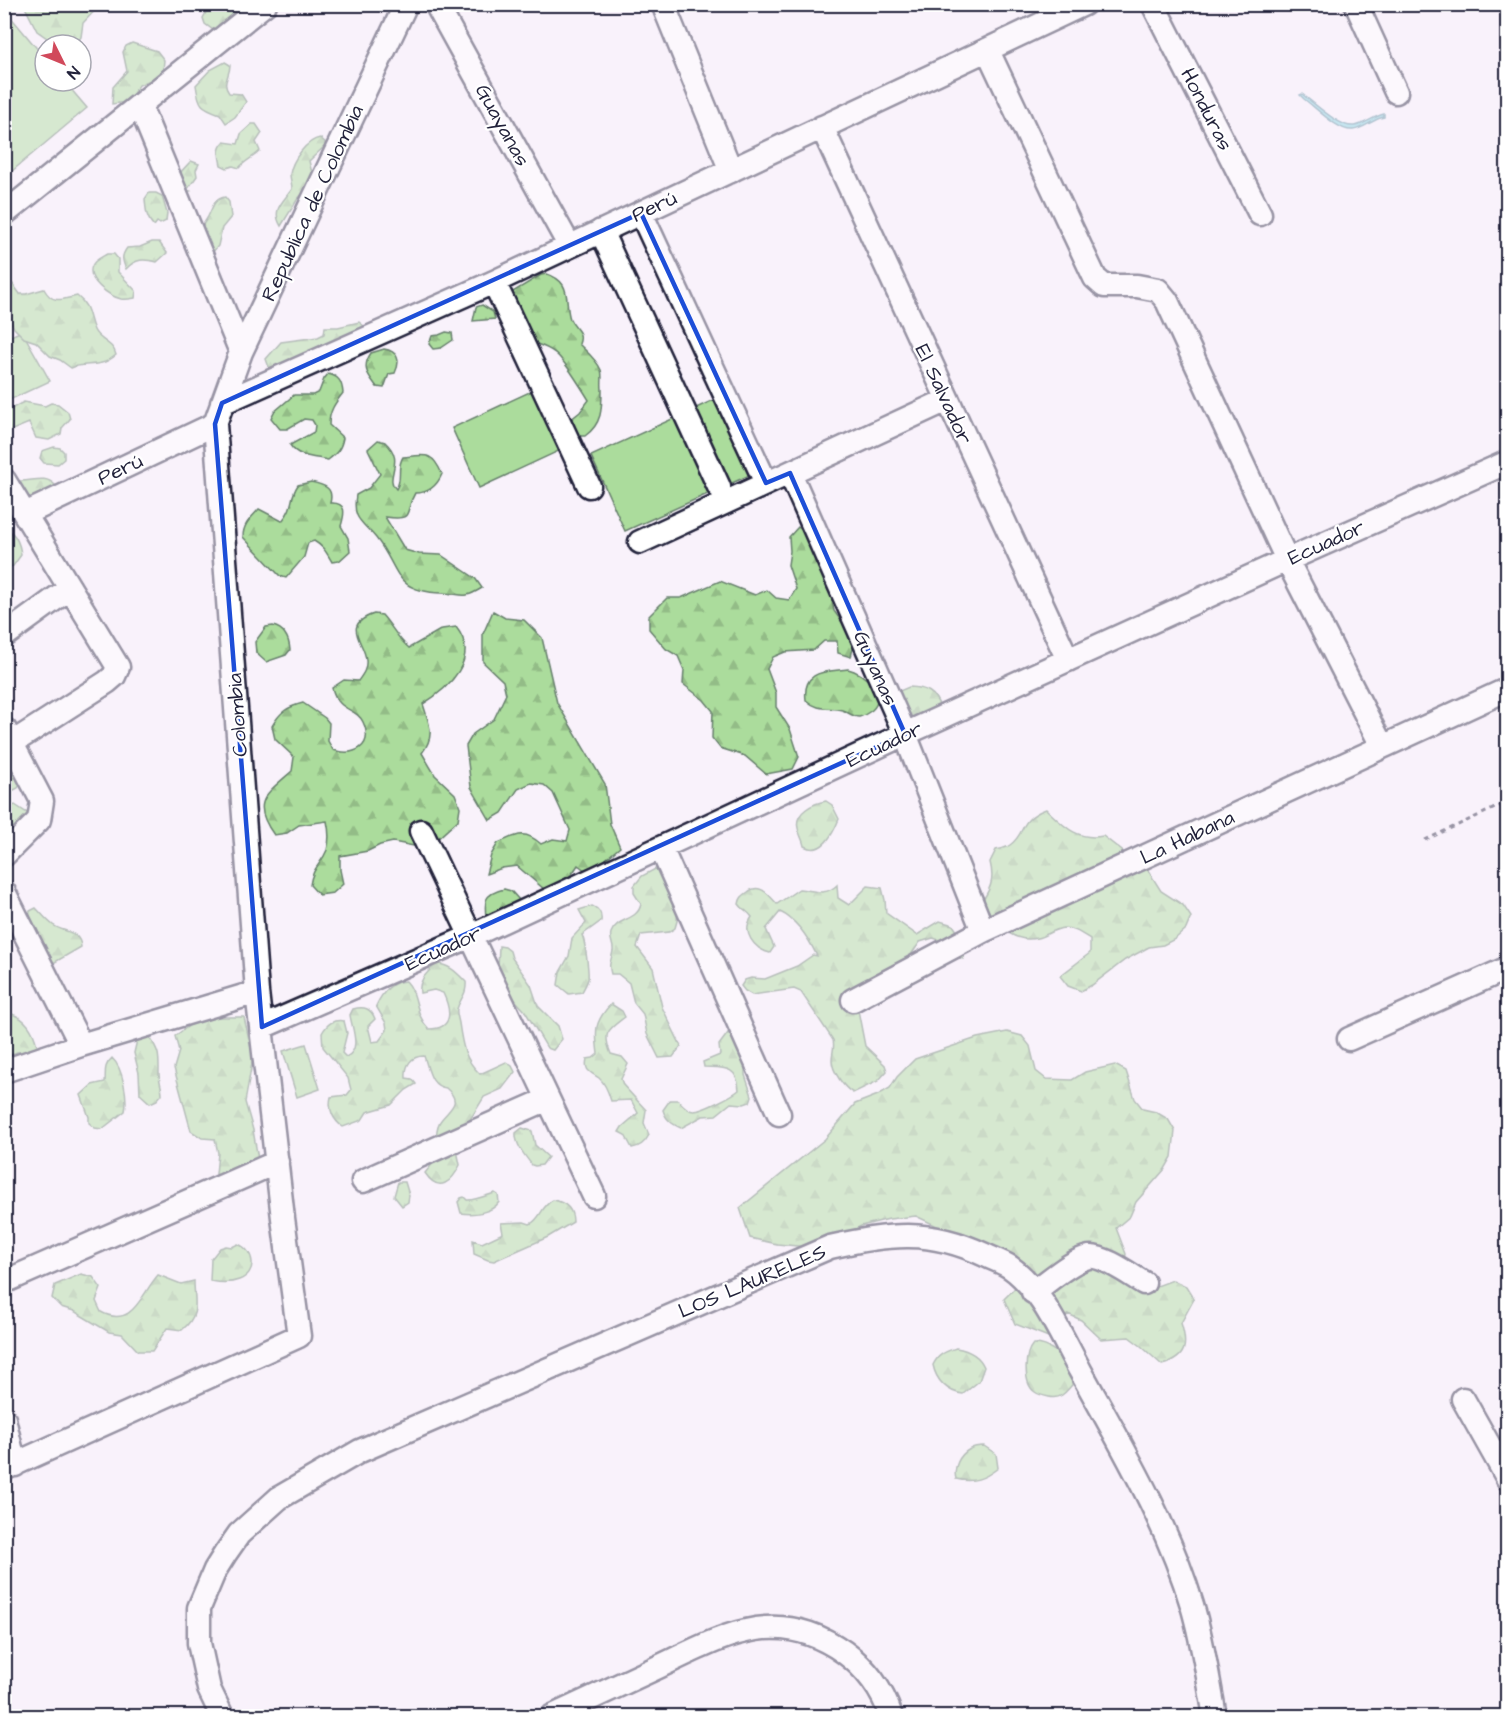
<svg xmlns="http://www.w3.org/2000/svg" width="1512" height="1721" font-family="'Architects Daughter',sans-serif">
<style>
.green{fill:#abdc9c;stroke:#667f6c;stroke-width:1.5}
.forest{fill:url(#forest-firs);stroke:#667f6c;stroke-width:1.5}
.water{fill:url(#water-ripples);stroke:#5e8e9f;stroke-width:1.5}
.lines{fill:none;stroke-linecap:round;stroke-linejoin:round}
.minor-casing{stroke:#22223b;stroke-width:27}
.path{stroke:#22223b;stroke-width:3;stroke-dasharray:4.5 4.5;stroke-linecap:butt}
.minor{stroke:#fff;stroke-width:22}
.marked{fill:none;stroke:#1d4ed8;stroke-width:4.5;stroke-linejoin:round}
.labels{text-anchor:middle;stroke-width:4.5;stroke-linejoin:round;paint-order:stroke}
.street-label{font-size:21px;fill:#22223b;stroke:#fff}
</style>
<defs>
<pattern id="forest-firs" width="22" height="20" patternUnits="userSpaceOnUse" patternTransform="scale(1.5)"><rect width="22" height="20" fill="#abdc9c"/><path d="M5 1l3.5 6h-7zM16 11l3.5 6h-7z" fill="#93bc87"/></pattern>
<pattern id="water-ripples" width="26" height="14" patternUnits="userSpaceOnUse" patternTransform="scale(1.5)"><rect width="26" height="14" fill="#86d6e2"/><path d="M2 4q2-2 4 0t4 0M15 11q2-2 4 0t4 0" fill="none" stroke="#73b7c3"/></pattern>
</defs>
<rect width="100%" height="100%" fill="#f9f2fb"/>
<filter id="ink" filterUnits="userSpaceOnUse"><feTurbulence type="fractalNoise" baseFrequency=".0167" numOctaves="2"/><feDisplacementMap in="SourceGraphic" scale="12" xChannelSelector="R" yChannelSelector="G"/><feConvolveMatrix kernelMatrix="1 2 1 2 8 2 1 2 1" color-interpolation-filters="sRGB"/></filter>
<g filter="url(#ink)">
<!-- green -->
<path class="green" d="M 4,9 L 45,58 L 45,81 L 64,81 L 87,108 L 5,177 Z
M 22,331 L 50,381 L 5,402 L 4,339 Z
M 536,389 L 563,449 L 479,488 L 452,428 Z
M 718,398 L 752,474 L 625,531 L 591,456 Z
M 306,1044 L 320,1089 L 297,1097 L 283,1051 Z"/>
<!-- forest -->
<path class="forest" d="M 24,5 L 24,4 L 100,5 L 83,23 L 81,37 L 77,43 L 72,45 L 57,45 L 37,31 Z
M 225,5 L 239,5 L 236,13 L 216,32 L 205,24 L 203,18 L 208,9 L 218,10 Z
M 132,43 L 157,51 L 164,60 L 163,71 L 159,76 L 139,85 L 127,102 L 112,104 L 113,87 L 127,71 L 123,52 L 126,46 Z
M 225,62 L 230,65 C 230,77 221,82 229,93 L 241,94 L 246,102 L 235,117 L 226,123 L 220,114 C 201,107 199,106 196,85 L 210,70 Z
M 252,124 L 256,124 L 262,133 L 256,142 L 260,151 C 253,158 246,160 239,168 L 233,166 L 227,168 L 221,165 C 219,156 217,149 224,142 L 238,144 L 241,134 Z
M 320,138 L 325,142 L 325,146 L 309,161 L 313,177 L 311,184 L 297,200 L 281,226 C 271,210 283,202 292,189 C 292,183 290,179 290,174 C 292,160 307,140 320,138 Z
M 191,161 L 199,164 L 196,170 L 197,176 L 187,190 L 190,191 L 186,192 L 178,175 Z
M 149,193 L 156,193 L 162,196 L 167,213 L 166,221 L 160,224 L 157,222 L 154,226 C 146,218 146,210 145,199 Z
M 225,197 L 229,202 L 231,217 L 222,228 L 218,246 L 211,254 L 200,229 C 202,226 204,223 206,220 C 213,210 211,200 225,197 Z
M 152,242 L 159,242 L 167,253 L 157,262 C 144,259 136,258 126,269 C 122,260 121,256 127,248 L 140,247 Z
M 107,254 L 114,254 L 118,259 L 118,272 L 136,291 L 135,298 C 130,299 126,300 121,299 C 109,296 86,280 92,266 C 94,260 102,257 107,254 Z
M 547,274 C 553,276 560,280 563,285 C 569,295 566,308 570,319 C 574,329 584,331 579,344 C 586,351 597,360 601,370 C 603,375 601,383 602,389 C 602,409 602,424 585,436 L 578,436 L 570,420 L 580,412 L 589,400 C 583,390 577,381 571,372 C 558,354 555,350 534,343 L 511,293 L 541,275 Z
M 5,282 L 12,283 L 20,294 L 26,294 L 44,289 C 53,305 62,299 77,296 C 90,306 88,316 94,330 C 99,341 113,342 116,355 C 99,370 86,361 71,368 L 60,360 L 50,356 L 36,342 L 24,338 L 14,328 L 5,309 Z
M 482,305 L 493,312 L 495,319 L 473,321 L 476,307 Z
M 359,322 L 364,326 L 364,334 L 271,373 L 266,359 L 281,342 L 318,337 L 324,334 L 325,327 L 338,327 Z
M 446,332 L 452,333 L 453,340 L 441,348 L 433,349 L 429,344 L 432,336 L 439,335 Z
M 384,349 C 398,351 401,361 395,373 L 389,374 L 384,388 L 377,387 C 368,375 361,368 371,353 Z
M 328,374 C 339,376 342,382 343,393 C 335,403 329,411 329,425 L 343,438 C 341,449 337,453 328,460 C 315,457 298,458 290,445 L 314,432 L 315,425 L 312,420 L 304,419 L 287,429 L 280,429 L 271,418 L 274,412 L 294,395 L 313,395 L 319,392 L 324,379 Z
M 24,402 L 45,406 L 51,403 L 58,404 L 68,412 L 70,419 L 62,428 L 61,434 L 49,440 L 36,438 L 29,423 L 10,431 L 5,427 C 4,412 11,408 24,402 Z
M 378,440 L 385,442 C 407,462 383,476 396,489 C 403,479 396,467 403,457 C 426,455 432,451 442,474 C 437,486 428,493 415,493 C 403,513 416,521 385,517 L 405,550 L 419,554 L 441,555 L 475,578 L 482,588 C 461,601 463,593 442,593 C 392,591 401,570 376,538 C 362,521 352,520 356,495 L 369,488 L 380,474 L 368,449 Z
M 54,447 L 60,448 L 64,452 L 64,459 L 58,464 L 44,463 L 40,458 L 42,451 Z
M 4,466 L 6,466 L 13,478 L 19,481 C 32,482 45,474 55,485 L 46,496 L 19,503 L 5,481 Z
M 311,482 C 325,485 334,488 330,503 C 347,502 345,513 341,526 L 348,538 L 350,551 L 339,561 L 332,562 C 326,552 324,547 314,541 L 308,543 L 304,557 L 286,578 L 280,576 L 243,537 C 243,524 251,518 259,509 L 282,521 C 295,506 289,498 298,485 Z
M 798,527 L 809,536 L 829,585 L 834,611 L 849,632 L 854,644 L 851,657 L 838,653 L 837,641 L 824,641 L 814,650 L 785,652 L 773,657 L 767,669 L 776,693 L 776,707 L 790,729 L 799,757 L 793,769 L 766,774 L 745,756 L 720,748 L 712,738 L 713,711 L 704,700 L 683,684 L 684,670 L 678,656 L 666,649 L 649,629 L 649,616 L 667,598 L 681,598 L 720,581 L 755,595 L 767,590 L 776,598 L 789,600 L 796,589 L 788,565 L 790,551 L 789,537 Z
M 5,528 C 15,533 20,544 21,555 L 13,566 L 6,568 Z
M 493,611 L 505,618 L 524,620 L 542,638 L 557,703 L 605,784 L 610,824 L 620,847 L 589,873 L 578,865 C 570,878 559,889 544,889 L 517,866 L 502,868 L 486,874 L 491,855 L 498,843 C 517,835 524,829 541,844 L 553,839 L 567,841 L 570,830 L 553,793 L 544,785 L 531,783 L 518,789 L 502,813 L 490,820 L 471,787 L 466,746 L 473,734 L 494,719 L 506,694 L 503,681 L 483,662 L 483,634 Z
M 374,614 L 382,615 C 392,626 397,638 409,648 L 442,629 L 456,627 C 481,658 449,688 423,704 C 429,724 436,735 422,753 L 435,775 L 455,794 L 460,807 L 458,820 L 435,841 L 419,847 L 393,842 L 380,845 L 368,851 L 340,856 L 340,870 L 343,884 L 333,893 L 319,895 L 310,885 C 313,866 321,865 327,850 C 330,840 329,830 327,821 L 299,825 L 287,833 L 274,835 C 250,802 266,794 292,771 L 294,757 L 275,739 L 272,726 C 280,712 287,707 303,703 L 325,718 L 329,723 L 328,741 L 333,750 C 355,757 374,746 363,722 C 356,707 339,713 332,688 L 344,680 L 358,681 C 363,674 367,669 366,660 C 365,642 340,625 374,614 Z
M 273,626 C 285,629 289,638 290,650 L 286,655 L 266,662 L 256,653 L 255,642 L 266,627 Z
M 848,669 C 863,672 889,694 872,710 C 868,713 863,716 859,717 C 852,717 847,711 842,710 C 828,707 818,711 806,700 C 802,669 827,672 848,669 Z
M 909,687 C 926,688 935,691 940,708 L 921,737 L 893,698 L 897,692 Z
M 4,751 L 21,782 L 18,788 L 12,791 L 5,785 Z
M 826,801 L 832,805 L 839,819 C 833,834 822,856 804,846 C 803,840 799,834 798,828 C 794,812 814,803 826,801 Z
M 15,805 L 27,813 L 29,821 L 5,851 L 4,809 Z
M 1046,809 C 1064,826 1077,841 1103,836 L 1135,861 L 1146,867 L 1161,891 L 1183,905 L 1191,917 L 1186,929 L 1175,939 L 1163,945 L 1149,947 L 1125,960 L 1092,985 L 1081,991 L 1068,986 L 1060,976 L 1090,953 L 1090,939 C 1082,934 1074,928 1064,928 C 1053,929 1046,936 1037,938 C 1011,944 992,921 983,900 C 992,886 994,878 990,862 L 996,850 C 1000,849 1006,848 1010,845 C 1027,833 1017,820 1046,809 Z
M 661,866 L 679,892 L 677,921 L 675,928 L 669,932 L 641,935 L 637,947 L 653,968 L 662,1007 L 681,1046 L 673,1057 L 659,1058 L 647,1034 L 643,1014 L 634,1003 L 629,983 L 618,974 L 611,974 C 608,963 611,962 613,951 C 614,945 609,939 611,933 C 617,917 638,921 641,904 L 634,893 L 634,886 L 642,876 Z
M 837,885 L 838,898 L 849,905 L 868,886 L 882,888 L 885,900 L 886,913 L 917,935 L 940,921 L 953,925 L 967,946 L 963,959 L 951,955 L 947,942 L 933,938 L 920,942 L 904,965 L 857,1005 L 865,1046 L 885,1065 L 887,1071 L 878,1081 L 853,1093 C 844,1088 832,1071 832,1060 C 832,1052 835,1048 833,1040 L 801,992 L 794,989 L 752,995 L 745,991 L 741,986 L 745,980 L 751,978 L 765,979 L 797,966 L 813,955 L 817,956 C 809,939 797,920 780,912 L 766,929 L 774,947 L 770,953 C 754,949 741,932 752,917 C 748,911 743,910 739,904 C 740,898 742,896 748,892 C 760,882 769,895 777,904 L 799,889 C 813,890 825,897 837,885 Z
M 504,889 L 511,891 L 520,901 L 487,926 C 485,904 480,895 504,889 Z
M 592,906 C 599,909 602,913 601,921 L 582,935 C 585,940 589,972 588,979 C 587,983 584,988 582,992 L 569,994 L 558,985 L 560,972 L 569,956 L 572,938 L 586,923 L 579,910 Z
M 36,908 C 42,914 46,920 53,925 C 64,933 80,930 81,947 L 50,965 L 29,918 L 30,911 Z
M 499,946 L 505,947 L 510,951 L 512,958 L 531,985 L 538,1006 L 558,1026 L 562,1039 L 553,1050 L 547,1048 L 525,1011 L 505,989 L 498,969 Z
M 436,964 C 449,964 457,973 466,982 C 467,995 460,998 457,1009 C 456,1013 458,1018 459,1023 C 462,1044 464,1059 480,1074 L 506,1062 L 512,1066 L 515,1072 L 502,1089 L 484,1097 L 468,1123 L 436,1140 C 437,1133 436,1126 441,1120 C 450,1108 463,1103 446,1088 C 430,1086 429,1070 424,1056 C 411,1056 405,1065 406,1078 L 412,1079 L 416,1084 L 406,1090 L 391,1105 L 367,1112 L 362,1120 L 343,1127 C 333,1120 328,1109 331,1097 L 347,1095 L 351,1090 L 348,1078 L 323,1047 L 322,1033 C 327,1024 333,1019 344,1021 L 347,1033 L 342,1053 L 346,1057 C 362,1050 352,1029 350,1015 L 353,1009 C 364,1006 371,1008 375,1019 L 368,1026 L 372,1042 L 379,1041 L 387,1030 L 386,1023 L 376,1006 C 382,993 392,981 406,981 C 419,994 414,1015 429,1029 C 454,1029 451,1010 443,993 L 434,990 L 420,993 C 418,980 427,973 436,964 Z
M 611,1004 L 622,1011 L 625,1017 C 608,1030 602,1032 611,1054 L 622,1057 L 628,1064 L 621,1079 L 623,1085 L 646,1110 L 644,1123 L 649,1135 C 645,1143 640,1147 632,1148 L 625,1135 L 619,1132 L 622,1127 L 638,1113 L 631,1100 L 611,1101 C 609,1094 605,1083 599,1078 C 590,1072 584,1071 587,1059 L 593,1058 L 598,1054 C 595,1031 594,1022 611,1004 Z
M 12,1014 C 27,1019 34,1032 37,1046 L 32,1052 L 17,1052 L 5,1057 L 4,1018 Z
M 207,1017 L 244,1017 L 253,1057 L 245,1102 L 253,1130 L 258,1159 L 220,1180 L 216,1174 L 218,1153 L 215,1139 L 202,1138 L 191,1131 L 174,1068 L 179,1051 L 175,1036 L 190,1025 Z
M 1007,1032 L 1022,1036 L 1030,1046 L 1036,1071 L 1046,1079 L 1072,1080 L 1085,1072 L 1115,1065 L 1126,1071 L 1135,1099 L 1143,1109 L 1156,1112 L 1168,1119 L 1175,1131 L 1172,1157 L 1165,1169 L 1136,1202 L 1130,1216 L 1116,1228 L 1126,1254 L 1123,1269 L 1149,1289 L 1173,1280 L 1186,1286 L 1194,1299 L 1181,1323 C 1188,1345 1187,1358 1162,1365 L 1141,1346 L 1129,1337 L 1101,1339 L 1081,1320 L 1068,1314 L 1051,1338 L 1015,1324 L 1004,1299 L 1014,1289 L 1022,1262 L 994,1253 L 916,1216 L 889,1219 L 861,1226 L 833,1241 L 807,1247 L 777,1244 L 750,1238 L 740,1208 L 825,1139 L 855,1104 L 878,1095 L 890,1088 L 897,1077 L 915,1059 L 977,1038 Z
M 728,1033 L 738,1043 L 745,1062 L 745,1075 L 752,1096 L 750,1102 L 744,1104 L 731,1103 L 716,1115 L 703,1116 L 681,1128 C 672,1124 666,1120 663,1110 L 670,1100 L 678,1100 C 682,1104 687,1111 694,1111 C 702,1111 732,1096 739,1090 C 738,1065 723,1068 704,1067 L 703,1062 L 720,1055 L 719,1045 Z
M 149,1036 C 160,1053 159,1055 159,1074 C 159,1081 162,1087 162,1094 L 157,1100 L 150,1103 L 140,1094 L 139,1073 L 134,1053 L 137,1040 Z
M 112,1058 C 123,1068 128,1098 125,1111 L 102,1129 L 95,1128 L 89,1123 L 89,1117 L 81,1095 L 92,1085 L 105,1082 C 106,1072 103,1066 112,1058 Z
M 522,1128 L 532,1131 L 535,1145 L 548,1157 L 542,1165 L 535,1166 L 532,1165 C 525,1156 515,1144 516,1133 Z
M 457,1150 L 460,1165 C 452,1182 439,1194 425,1173 L 437,1158 Z
M 398,1182 L 405,1182 L 409,1195 L 408,1202 L 402,1206 L 394,1196 Z
M 495,1193 L 498,1195 L 499,1202 C 492,1213 473,1215 461,1213 L 458,1202 L 461,1198 L 464,1197 L 467,1200 C 473,1201 488,1195 495,1193 Z
M 553,1200 C 565,1202 573,1209 573,1222 L 548,1237 L 494,1261 L 488,1260 L 474,1254 L 473,1240 L 482,1243 L 503,1233 L 501,1223 L 524,1222 L 530,1224 C 541,1219 541,1206 553,1200 Z
M 238,1244 C 255,1251 258,1273 239,1280 C 229,1284 220,1283 210,1281 L 211,1259 L 220,1248 L 226,1246 L 232,1247 Z
M 81,1274 L 93,1277 L 101,1288 L 96,1301 L 101,1312 C 133,1329 141,1294 158,1275 L 181,1284 L 194,1281 C 194,1302 201,1314 182,1330 L 167,1328 L 152,1351 L 138,1351 L 122,1334 L 109,1332 L 74,1311 L 61,1307 L 52,1298 L 55,1285 Z
M 1033,1344 C 1047,1343 1066,1356 1071,1370 C 1072,1374 1072,1381 1072,1385 C 1069,1388 1066,1392 1062,1395 C 1058,1398 1054,1398 1049,1397 C 1044,1396 1039,1395 1035,1392 C 1023,1384 1024,1354 1033,1344 Z
M 956,1348 C 968,1350 979,1355 984,1367 L 979,1381 L 963,1394 C 947,1392 936,1380 933,1365 C 938,1354 945,1352 956,1348 Z
M 984,1446 L 996,1454 L 998,1468 C 984,1479 973,1483 956,1479 C 953,1468 959,1455 970,1449 C 973,1447 980,1446 984,1446 Z"/>
<!-- water -->
<path class="water" d="M 1302,94 C 1313,102 1340,128 1354,126 C 1364,125 1374,116 1384,114 L 1384,117 C 1373,119 1364,129 1353,130 C 1339,132 1315,107 1304,99 L 1300,95 Z"/>
<g class="lines">
<defs>
<path id="minor" d="M 436,4 L 569,245
M 663,4 L 731,171
M 1153,4 L 1260,214
M 1356,4 L 1396,92
M 988,51 L 1095,278 L 1104,286 L 1137,286 L 1158,290 L 1167,301 L 1287,560 L 1382,746
M 140,106 L 241,352
M 822,127 L 1068,660
M 641,213 L 766,483
M 4,214 L 265,4
M 601,231 L 719,487
M 494,282 L 589,486
M 222,403 L 494,282 L 1084,4
M 790,473 L 905,734 L 983,931
M 4,480 L 118,667 L 114,676 L 107,682 L 12,743
M 25,514 L 215,424
M 640,542 L 947,400
M 4,636 L 70,588
M 421,831 L 594,1196
M 661,848 L 779,1114
M 4,855 L 39,820 L 42,801 L 5,730
M 4,892 L 81,1045
M 853,1000 L 983,931 L 1508,689
M 262,1027 L 471,936 L 905,734 L 1287,560 L 1508,462
M 1349,1039 L 1508,968
M 4,1071 L 81,1045 L 257,992
M 363,1181 L 548,1099
M 4,1282 L 277,1162
M 1033,1292 C 1048,1282 1072,1260 1089,1257 C 1103,1255 1132,1276 1144,1283
M 1463,1399 L 1508,1479
M 4,1419 L 15,1465
M 4,1469 L 299,1336 L 283,1218 L 257,992 L 215,424 L 241,352 L 406,4
M 222,1716 L 209,1689 L 199,1643 L 199,1608 L 215,1570 L 225,1554 L 239,1534 L 279,1498 L 360,1451 L 830,1247 C 890,1234 928,1228 985,1255 C 993,1259 1002,1262 1010,1267 C 1042,1289 1062,1338 1081,1372 C 1122,1447 1167,1522 1192,1605 C 1203,1642 1208,1679 1215,1716
M 553,1716 C 588,1700 622,1684 656,1668 C 720,1638 776,1603 844,1652 C 866,1668 882,1689 891,1716"/>
</defs>
<!-- minor casing -->
<use href="#minor" class="minor-casing"/>
<!-- path -->
<path class="path" d="M 1425,840 L 1508,802"/>
<!-- minor -->
<use href="#minor" class="minor"/>
</g>
</g>
<!-- marked area -->
<path d="M0 0H1512V1721H0ZM 641,213 L 766,483 L 790,473 L 905,734 L 262,1027 L 215,424 L 222,403 Z" fill="#f9f2fb" fill-opacity=".55" fill-rule="evenodd"/>
<path class="marked" d="M 641,213 L 766,483 L 790,473 L 905,734 L 262,1027 L 215,424 L 222,403 Z"/>
<g class="labels">
<!-- street labels -->
<g class="street-label">
<text transform="translate(1207 109) rotate(63)" y="7">Honduras</text>
<text transform="translate(503 125) rotate(61)" y="7">Guayanas</text>
<text transform="translate(312 203) rotate(-65)" y="7">Republica de Colombia</text>
<text transform="translate(654 206) rotate(-25)" y="7">Perú</text>
<text transform="translate(944 394) rotate(65)" y="7">El Salvador</text>
<text transform="translate(120 469) rotate(-25)" y="7">Perú</text>
<text transform="translate(1326 542) rotate(-24)" y="7">Ecuador</text>
<text transform="translate(876 668) rotate(66)" y="7">Guyanas</text>
<text transform="translate(237 715) rotate(-94)" y="7">Colombia</text>
<text transform="translate(884 744) rotate(-25)" y="7">Ecuador</text>
<text transform="translate(1187 837) rotate(-25)" y="7">La Habana</text>
<text transform="translate(443 948) rotate(-24)" y="7">Ecuador</text>
<text transform="translate(752 1281) rotate(-23)" y="7">LOS LAURELES</text>
</g>
</g>
<!-- margin -->
<rect width="1512" height="1721" fill="none" stroke="#fff" stroke-width="24"/>
<rect x="12" y="12" width="1488" height="1697" fill="none" stroke="#22223b" stroke-width="2" filter="url(#ink)"/>
<!-- north arrow -->
<g transform="translate(63 63) rotate(133)"><circle r="28" fill="#ffffff" stroke="#a7a7b1" stroke-width="1.5"/>
<path d="M0-4.5L10 22L0 15L-10 22Z" fill="#d1495b"/>
<text y="-9" font-size="16" font-weight="bold" text-anchor="middle" fill="#22223b">N</text>
</g>
</svg>
